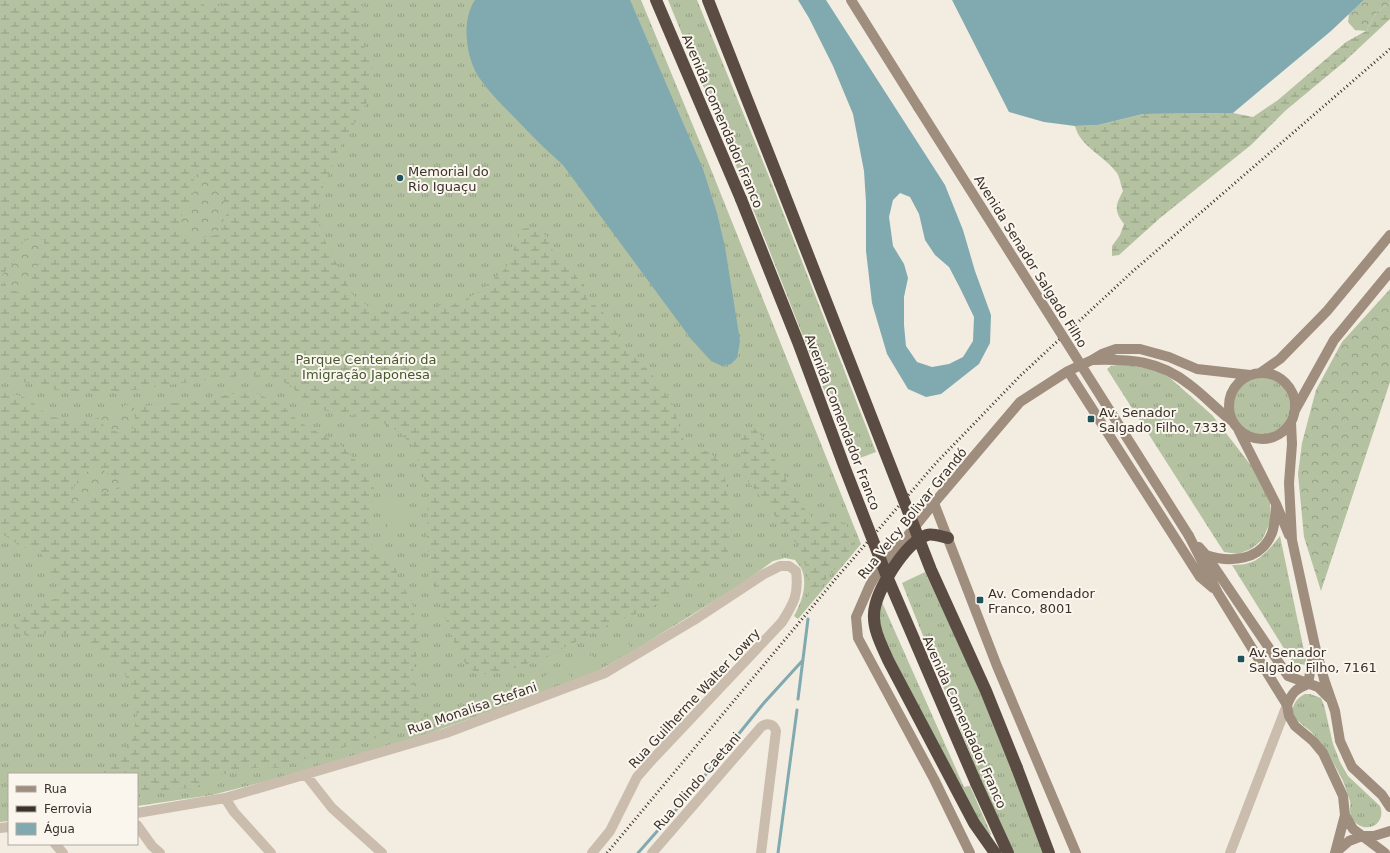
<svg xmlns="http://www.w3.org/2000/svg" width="1390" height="853" font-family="'DejaVu Sans',sans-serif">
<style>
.grass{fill:url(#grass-tufts)}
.forest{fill:url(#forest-crowns)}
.wetland{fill:url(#wetland-marsh);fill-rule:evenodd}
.pitch{fill:#b4c2a1}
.water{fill:#80aab0;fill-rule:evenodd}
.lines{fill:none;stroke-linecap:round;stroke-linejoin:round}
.stream{stroke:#80aab0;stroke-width:3}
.street{stroke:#cbbdad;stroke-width:10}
.secondary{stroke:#9f8d7e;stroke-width:10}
.highway{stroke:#5b4c43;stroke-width:12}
.rail{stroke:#3a312b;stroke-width:3;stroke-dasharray:1 3;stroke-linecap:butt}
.secondary-bridge{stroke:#9f8d7e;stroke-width:10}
.highway-bridge{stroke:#5b4c43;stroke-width:12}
.poi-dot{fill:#21525b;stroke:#faf6ee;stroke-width:1.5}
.labels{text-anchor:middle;stroke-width:4;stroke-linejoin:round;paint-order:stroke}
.street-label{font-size:13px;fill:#3a312b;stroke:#faf6ee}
.poi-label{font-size:13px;fill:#3a312b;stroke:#faf6ee;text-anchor:start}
.park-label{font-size:13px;fill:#46582f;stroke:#faf6ee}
</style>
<defs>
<pattern id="grass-tufts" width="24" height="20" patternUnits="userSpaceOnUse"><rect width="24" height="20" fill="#b4c2a1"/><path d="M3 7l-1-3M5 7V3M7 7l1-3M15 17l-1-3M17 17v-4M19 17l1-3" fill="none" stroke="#939e83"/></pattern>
<pattern id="forest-crowns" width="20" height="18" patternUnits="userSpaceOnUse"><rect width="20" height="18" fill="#b4c2a1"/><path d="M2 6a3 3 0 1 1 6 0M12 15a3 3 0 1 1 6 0" fill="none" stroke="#939e83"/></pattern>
<pattern id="wetland-marsh" width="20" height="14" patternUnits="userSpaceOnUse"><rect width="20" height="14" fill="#b4c2a1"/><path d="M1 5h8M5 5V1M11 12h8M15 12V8" fill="none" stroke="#939e83"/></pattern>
</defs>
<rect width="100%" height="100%" fill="#f3ece1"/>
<!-- grass -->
<path class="grass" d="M 0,0 L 641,0 L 708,162 L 861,544 L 798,619 L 794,616 C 801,603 808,586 802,570 C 801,567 797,563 795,560 L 785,558 L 773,561 L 743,583 L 630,653 L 596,672 L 561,686 L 430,733 L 298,773 L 212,795 L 137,806 L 137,774 L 9,774 L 9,821 L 0,822 Z
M 668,0 L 697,0 L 772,184 L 876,452 L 852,461 L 733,158 Z
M 1123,364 L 1155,370 L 1170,378 L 1212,415 L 1253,468 L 1270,503 L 1270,523 L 1262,540 L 1251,549 L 1238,554 L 1224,552 L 1107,369 L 1111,366 Z
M1232 406a29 29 0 1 1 58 0a29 29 0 1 1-58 0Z
M 1280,536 L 1307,665 L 1293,663 L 1232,565 C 1257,566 1265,554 1280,536 Z
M 925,572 L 981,692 L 1012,768 L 1044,853 L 1014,853 L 982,784 L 902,583 Z
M 881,600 L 964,787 L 970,786 L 991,834 L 989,837 L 978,821 L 884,643 L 876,621 Z
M 1305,694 L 1310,694 L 1321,698 L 1324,705 L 1333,744 L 1340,762 L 1348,776 L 1380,806 C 1387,824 1366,835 1354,821 C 1348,815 1351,808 1350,801 C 1348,795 1345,787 1343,781 C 1335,766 1327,749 1316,737 C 1311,730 1297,722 1294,716 C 1290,706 1297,698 1305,694 Z"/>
<!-- forest -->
<path class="forest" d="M 1364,0 L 1390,0 L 1390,3 L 1377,12 L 1366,31 L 1355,30 L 1348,22 L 1349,14 Z
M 198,172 L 206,175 L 212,187 L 223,198 L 227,213 L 216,235 L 197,239 L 182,235 L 178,226 L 183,211 L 193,199 L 194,178 Z
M 30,236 L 41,237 L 47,248 C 41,262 33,274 28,289 L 19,292 L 7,289 L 2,275 L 17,258 L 20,245 Z
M 1390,289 L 1390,382 L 1321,591 L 1304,537 L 1298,474 L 1302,443 L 1316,390 L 1342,342 Z
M 125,405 L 132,405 L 134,407 L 135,418 L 132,431 L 122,434 L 105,427 L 100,422 L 100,417 L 104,412 L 119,412 Z
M 100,469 C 112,476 120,475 132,480 L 130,483 L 120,486 L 110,492 L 101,492 L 92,490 L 86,500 L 80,505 L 73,502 L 69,495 C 80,480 78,470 100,469 Z"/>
<!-- wetland -->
<path class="wetland" d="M 0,0 L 199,0 L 205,6 L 218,6 L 225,3 L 227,0 L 364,0 L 359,22 L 363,45 L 371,57 L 372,73 L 369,99 L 337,153 L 322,190 L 317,218 L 325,241 L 353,295 L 368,306 L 386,311 L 422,311 L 440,305 L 459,303 L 480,291 L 505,269 L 511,258 L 516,242 L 522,229 L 532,227 L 539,229 L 547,237 L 555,256 L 574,273 L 583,285 L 587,299 L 602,311 L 616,331 L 622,346 L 649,371 L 664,389 L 673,405 L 684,441 L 690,448 L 698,451 L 708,451 L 718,460 L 725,478 L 732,523 L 730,546 L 725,560 L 699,579 L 670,595 L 649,609 L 616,621 L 550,655 L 507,671 L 491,674 L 478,674 L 467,666 L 455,645 L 438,597 L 431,570 L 427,542 L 428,493 L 421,467 L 412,446 L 401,433 L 385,424 L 362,417 L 317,409 L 306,402 L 290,385 L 271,376 L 246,374 L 134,390 L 101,393 L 64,392 L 0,376 ZM 198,172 L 206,175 L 212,187 L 223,198 L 227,213 L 216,235 L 197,239 L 182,235 L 178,226 L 183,211 L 193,199 L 194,178 ZM 30,236 L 41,237 L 47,248 L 33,274 L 28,289 L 19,292 L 7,289 L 2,275 L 17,258 L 20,245 Z
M 1390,3 L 1390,19 L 1344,62 L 1285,111 L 1251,145 L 1160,218 L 1119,255 L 1112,256 L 1112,246 L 1120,235 L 1124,224 C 1114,210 1115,206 1123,191 C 1121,186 1120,178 1117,173 C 1105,156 1080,147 1075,126 L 1098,125 L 1143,114 L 1233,113 L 1253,117 L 1278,100 L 1346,42 L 1366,31 L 1377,12 Z
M 0,393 C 9,393 20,395 28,399 C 34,402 38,409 45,413 C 61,422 82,423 100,417 L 100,422 L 105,427 L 122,434 L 132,431 L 135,418 L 134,407 L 198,401 L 210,397 L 232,394 L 256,393 L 282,405 L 298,421 L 313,430 L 332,439 L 345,449 L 365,471 L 374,485 L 374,495 L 369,509 L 368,534 L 372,546 L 380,552 L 389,556 L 396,565 L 398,579 L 412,601 L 420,648 L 414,663 L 413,676 L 423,716 L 421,725 L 290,763 L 278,768 L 264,767 L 245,769 L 220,775 L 194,788 L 172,789 L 137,795 L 137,774 L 101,774 L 119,758 L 132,740 L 137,715 L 132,692 L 124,672 L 98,652 L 87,641 L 65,633 L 41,634 L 27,636 L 18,631 L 10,622 L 18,617 L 28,613 L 33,603 L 61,598 L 62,592 L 52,575 L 48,562 L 39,552 L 20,546 L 6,536 L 0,535 ZM 100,469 L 111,475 L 123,476 L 132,481 L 130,483 L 120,486 L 110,492 L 101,492 L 92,490 L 86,500 L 80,505 L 73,502 L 69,495 C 80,479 78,470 100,469 Z
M 754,428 C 757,431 760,434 762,437 C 774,454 800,514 818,520 C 827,524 836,520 845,523 L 853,536 L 855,544 L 808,602 L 809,587 L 806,567 L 799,547 L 745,477 L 741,461 L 740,443 L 742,433 L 747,429 Z"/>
<!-- pitch -->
<path class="pitch" d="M 405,497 L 409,532 L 388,534 L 385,499 Z
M 626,638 L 632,651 L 602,664 L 596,651 Z
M 592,655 L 597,666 L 576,676 L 571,664 Z
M 566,667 L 571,678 L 549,687 L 544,676 Z"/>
<!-- water -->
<path class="water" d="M 475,0 L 630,0 L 703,169 L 717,213 L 725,247 L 740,341 L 737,358 L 731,364 L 722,366 L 711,361 L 691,339 L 563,165 C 546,150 530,134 515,118 C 502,105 488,91 478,76 C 466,57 461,20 475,0 Z
M 798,0 L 826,0 L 945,185 L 963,230 L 975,271 L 991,315 L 990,343 L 979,364 L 941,394 L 926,397 L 908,389 L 887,354 L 872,303 L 866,251 L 866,202 L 864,171 L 853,114 L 833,66 L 809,18 ZM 900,193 L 910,197 L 919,214 L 925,240 L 935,255 L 949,267 L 960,288 L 974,317 L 973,341 L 963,357 L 949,364 L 932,367 L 917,362 L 906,346 L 904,325 L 904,297 L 908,278 L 904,264 L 893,246 L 889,217 L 893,200 Z
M 952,0 L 1364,0 L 1331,31 L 1233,113 L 1143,114 L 1098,125 L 1075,126 L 1044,122 L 1009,112 Z"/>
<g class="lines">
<!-- stream -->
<path class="stream" d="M 798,699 L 808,619
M 638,853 L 689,795 L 763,704 L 803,660
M 778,853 L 797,710"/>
<!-- street -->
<path class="street" d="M 306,775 L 332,808 L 382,853
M 225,798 L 234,812 L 271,853
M 137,813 L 225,798 L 446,733 L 605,673 L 694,620 L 764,574 L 780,566 L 789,566 L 796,571 C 799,594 794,603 782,622 L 650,762 L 637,777 L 610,831 L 592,853
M 137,825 L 152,846 L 160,853
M 0,828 L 9,827
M 55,844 L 63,853
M 652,853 L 761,727 C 767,722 774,724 776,731 L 761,853
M 1230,853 L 1287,705"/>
<!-- secondary -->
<path class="secondary" d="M 851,0 L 918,107
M 1092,360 C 1130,359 1159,360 1190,385 C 1205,396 1217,410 1232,421
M 1068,371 L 1200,577 L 1213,588
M 1260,373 L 1280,359 L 1327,311 L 1390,235
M1229 406a33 33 0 1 1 66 0a33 33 0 1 1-66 0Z
M 1294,412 L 1334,340 L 1390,272
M 1291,422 L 1292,444 L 1289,483 L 1292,540 L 1315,646 L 1324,679 L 1335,711 L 1340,741 L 1352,767 L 1382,795 L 1390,807
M 1239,431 L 1276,504 L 1289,535
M 934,503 L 997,666 L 1076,853
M 1189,536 L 1218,593 L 1287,705 L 1289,716 L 1295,726 L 1313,741 L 1323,753 L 1343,796 L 1345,815 L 1353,829 L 1385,853
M 1199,547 L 1206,555 L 1288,676 L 1318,687 L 1329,698
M 1206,555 C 1230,563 1261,561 1272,533 C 1275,525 1275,515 1276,506
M 1308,684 L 1314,650
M 1287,705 C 1292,693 1295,689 1308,684
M 970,853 L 934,779 L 858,638 L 856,617 L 870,585 L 876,575 L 934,503 L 1020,402 L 1068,371 L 1092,360 L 1102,354 L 1116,349 L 1140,349 L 1169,357 L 1197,369 L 1250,375
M 1335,853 L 1349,841 L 1362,836 L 1374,836 L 1390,831
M 1335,853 L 1345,815"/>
<!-- highway -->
<path class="highway" d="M 656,0 L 741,199
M 708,0 L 780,183
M 948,538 C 942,537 933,533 927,535 C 905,543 875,591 874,614 C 873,630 882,646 888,660 L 974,823 L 995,853
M 1017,768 L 1049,853
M 976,783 L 1008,853"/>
<!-- rail -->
<path class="rail" d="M 607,853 L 838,576 L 937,462 L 1020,376 L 1132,272 L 1390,49"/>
<!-- secondary-bridge -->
<path class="secondary-bridge" d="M 918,107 L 1189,536"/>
<!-- highway-bridge -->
<path class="highway-bridge" d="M 780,183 L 931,570 L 986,691 L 1017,768
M 741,199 L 798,342 L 844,466 L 886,574 L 976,783"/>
</g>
<!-- markers -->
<g class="poi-dot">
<circle cx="400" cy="178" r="4"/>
<rect x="1087" y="415" width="8" height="8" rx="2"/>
<rect x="976" y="596" width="8" height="8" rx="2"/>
<rect x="1237" y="655" width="8" height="8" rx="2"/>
</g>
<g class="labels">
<!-- street labels -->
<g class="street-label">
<text transform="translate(723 121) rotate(67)" y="5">Avenida Comendador Franco</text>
<text transform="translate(1031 261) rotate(58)" y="5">Avenida Senador Salgado Filho</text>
<text transform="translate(843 422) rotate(69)" y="5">Avenida Comendador Franco</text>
<text transform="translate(912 513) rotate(-51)" y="5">Rua Velcy Bolivar Grandó</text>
<text transform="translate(694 698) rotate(-47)" y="5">Rua Guilherme Walter Lowry</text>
<text transform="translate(472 708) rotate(-19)" y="5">Rua Monalisa Stefani</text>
<text transform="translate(965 722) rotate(66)" y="5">Avenida Comendador Franco</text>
<text transform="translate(697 781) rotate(-49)" y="5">Rua Olindo Caetani</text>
</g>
<!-- poi labels -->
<g class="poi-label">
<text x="408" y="176">Memorial do<tspan x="408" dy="15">Rio Iguaçu</tspan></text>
<text x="1099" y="417">Av. Senador<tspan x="1099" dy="15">Salgado Filho, 7333</tspan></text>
<text x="988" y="598">Av. Comendador<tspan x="988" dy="15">Franco, 8001</tspan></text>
<text x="1249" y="657">Av. Senador<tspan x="1249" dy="15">Salgado Filho, 7161</tspan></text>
</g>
<!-- park labels -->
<g class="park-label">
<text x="366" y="364">Parque Centenário da<tspan x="366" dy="15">Imigração Japonesa</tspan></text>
</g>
</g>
<!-- legend -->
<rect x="8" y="773" width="130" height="72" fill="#faf6ee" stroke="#ada7a0"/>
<rect x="16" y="786" width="20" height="6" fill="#9f8d7e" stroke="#ada7a0"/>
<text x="44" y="793" font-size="12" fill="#3a312b">Rua</text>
<rect x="16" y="806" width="20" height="6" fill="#3a312b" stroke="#ada7a0"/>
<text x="44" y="813" font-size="12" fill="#3a312b">Ferrovia</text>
<rect x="16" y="823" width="20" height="12" fill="#80aab0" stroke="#ada7a0"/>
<text x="44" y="833" font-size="12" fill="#3a312b">Água</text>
</svg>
